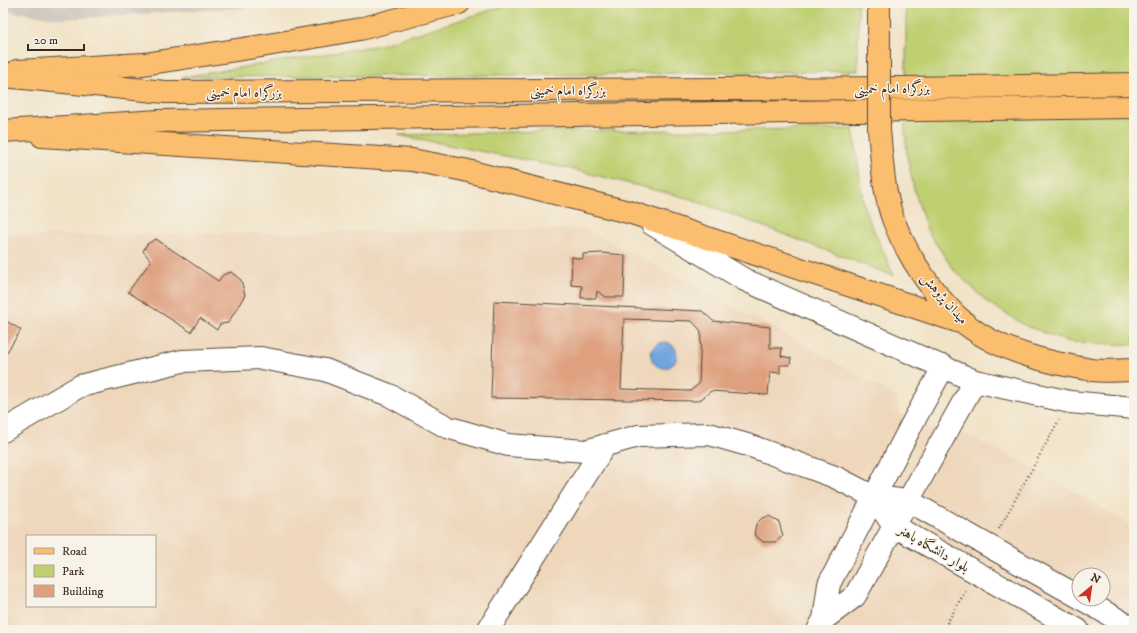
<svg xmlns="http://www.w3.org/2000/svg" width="1137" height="633" font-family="'IM FELL DW Pica',Amiri,serif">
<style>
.built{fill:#eed7bb;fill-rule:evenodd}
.industrial{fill:#ccc2b9}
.green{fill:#bfd073;stroke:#7d7d48}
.water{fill:#72a5de;stroke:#56687e}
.building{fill:#dea07f;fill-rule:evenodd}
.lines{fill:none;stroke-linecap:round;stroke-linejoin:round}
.minor-casing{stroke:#564637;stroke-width:24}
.major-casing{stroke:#564637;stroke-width:24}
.highway-casing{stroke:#564637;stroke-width:24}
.path{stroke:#564637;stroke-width:2.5;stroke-dasharray:1 3;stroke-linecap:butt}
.minor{stroke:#fff;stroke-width:22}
.major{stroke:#fbbd6e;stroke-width:22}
.highway{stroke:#fbbd6e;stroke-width:22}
.major-bridge-casing{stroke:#564637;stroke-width:24;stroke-linecap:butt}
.major-bridge{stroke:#fbbd6e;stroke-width:22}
.labels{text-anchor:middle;stroke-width:3;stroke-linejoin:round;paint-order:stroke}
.street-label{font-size:14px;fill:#3b2a1e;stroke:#f7f3e8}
</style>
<rect width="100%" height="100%" fill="#f7f3e8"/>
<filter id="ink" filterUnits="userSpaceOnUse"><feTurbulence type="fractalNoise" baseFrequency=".025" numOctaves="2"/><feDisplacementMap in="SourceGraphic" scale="8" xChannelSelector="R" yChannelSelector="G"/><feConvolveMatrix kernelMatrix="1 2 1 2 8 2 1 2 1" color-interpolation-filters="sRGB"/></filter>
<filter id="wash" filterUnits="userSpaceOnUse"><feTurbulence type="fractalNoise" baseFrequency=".012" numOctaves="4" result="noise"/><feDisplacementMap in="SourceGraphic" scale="16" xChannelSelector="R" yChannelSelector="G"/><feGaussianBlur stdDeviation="0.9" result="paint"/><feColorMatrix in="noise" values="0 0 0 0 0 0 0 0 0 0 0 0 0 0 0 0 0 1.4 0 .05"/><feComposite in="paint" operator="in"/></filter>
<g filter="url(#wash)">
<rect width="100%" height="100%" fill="#f1e3c7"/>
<!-- built -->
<path class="built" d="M 585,229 L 759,320 L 897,397 L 900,414 L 948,441 L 961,432 L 1033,468 L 1134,527 L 1134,630 L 3,630 L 3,236 ZM 27,536 L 155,536 L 155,606 L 27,606 ZM 1079,575 L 1103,575 L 1103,599 L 1079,599 Z"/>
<!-- industrial -->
<path class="industrial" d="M 3,3 L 315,3 L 63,19 L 3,11 Z"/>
<!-- green -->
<path class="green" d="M 514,3 L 858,3 L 858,71 L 527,75 L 182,77 L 380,45 Z
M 906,3 L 1134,3 L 1134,82 L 906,87 Z
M 1134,109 L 1134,345 L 1070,342 L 1026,326 L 987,302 L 952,268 L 927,230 L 914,189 L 907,156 L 904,114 Z
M 853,129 L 864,208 L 894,276 L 691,199 L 571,169 L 398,135 L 544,131 Z"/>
<!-- water -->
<path class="water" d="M651 355a13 13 0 1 1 26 0a13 13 0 1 1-26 0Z"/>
<g id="blocks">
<!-- building -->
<path class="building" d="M 156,239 L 218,281 L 223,275 L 231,272 L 241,280 L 245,295 L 228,323 L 220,324 L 217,330 L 200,318 L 191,332 L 128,292 L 151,261 L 143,251 L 147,244 Z
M 601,253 L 625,255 L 624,297 L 606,297 L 597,291 L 596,298 L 581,298 L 582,286 L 571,285 L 572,257 L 583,259 L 583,254 Z
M 494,301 L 702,311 L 713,321 L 770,327 L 770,348 L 782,348 L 781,356 L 791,358 L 790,365 L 780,365 L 780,373 L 770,372 L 768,395 L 711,391 L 699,401 L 491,398 ZM 624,319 L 692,321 L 701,331 L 699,384 L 690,391 L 621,389 Z
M 3,319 L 21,330 L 3,358 Z
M 769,516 L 779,522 L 783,536 L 775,542 L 763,542 L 754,534 L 756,524 L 762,518 Z"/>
</g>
</g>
<g filter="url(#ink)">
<use href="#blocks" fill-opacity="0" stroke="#564637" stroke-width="1"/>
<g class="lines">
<defs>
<path id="minor" d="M 652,224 L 745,280 L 975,381 L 1070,402 L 1134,408
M 3,431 L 80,386 L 182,361 L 261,358 L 325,370 L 389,395 L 447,427 L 508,445 L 585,451 L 638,436 L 709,434 L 751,446 L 835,477 L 874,497 L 909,501 L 1079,597
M 886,515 L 894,526 L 1078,630
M 1082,599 L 1134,629
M 824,619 L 855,596 L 975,381
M 488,630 L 605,445
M 818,630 L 824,619 L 829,584 L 913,422 L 944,366"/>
<path id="major" d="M 879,55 L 879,3
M 17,71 L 144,64 L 262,46 L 360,29 L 459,3
M 879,130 C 882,159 883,191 893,219 C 907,256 936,300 967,325 C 1001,352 1050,363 1092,370 C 1105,372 1120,370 1134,370
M 42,136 L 412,160 L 464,170 L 632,213 L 966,324"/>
<path id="highway" d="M 3,76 L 165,92 L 906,88 L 1134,84
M 3,131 L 159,121 L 1134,107"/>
</defs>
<!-- minor casing -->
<use href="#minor" class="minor-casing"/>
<!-- major casing -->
<use href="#major" class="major-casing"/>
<!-- highway casing -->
<use href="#highway" class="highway-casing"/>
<!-- path -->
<path class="path" d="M 999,529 L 1059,420
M 943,630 L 966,590"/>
<!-- minor -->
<use href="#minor" class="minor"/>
<!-- major -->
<use href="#major" class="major"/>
<!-- highway -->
<use href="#highway" class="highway"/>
<defs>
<path id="major-bridge" d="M 879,130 L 879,55"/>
</defs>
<!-- major-bridge casing -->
<use href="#major-bridge" class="major-bridge-casing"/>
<!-- major-bridge -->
<use href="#major-bridge" class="major-bridge"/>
</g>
</g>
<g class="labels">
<!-- street labels -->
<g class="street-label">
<text transform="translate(892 88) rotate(-1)" y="5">بزرگراه امام خمینی</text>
<text x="568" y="95">بزرگراه امام خمینی</text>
<text x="244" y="97">بزرگراه امام خمینی</text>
<text transform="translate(945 298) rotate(49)" y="5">میدان پژوهش</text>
<text transform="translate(934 548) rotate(30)" y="5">بلوار دانشگاه باهنر</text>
</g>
</g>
<!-- margin -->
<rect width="1137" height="633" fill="none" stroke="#f7f3e8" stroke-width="16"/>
<!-- legend -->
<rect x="26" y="535" width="130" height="72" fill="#f7f3e8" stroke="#aca397"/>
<rect x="34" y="548" width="20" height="6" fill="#fbbd6e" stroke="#aca397"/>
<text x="62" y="555" font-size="12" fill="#3b2a1e">Road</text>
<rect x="34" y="565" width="20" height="12" fill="#bfd073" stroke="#aca397"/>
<text x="62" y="575" font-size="12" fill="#3b2a1e">Park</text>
<rect x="34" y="585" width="20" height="12" fill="#dea07f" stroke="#aca397"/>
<text x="62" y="595" font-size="12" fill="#3b2a1e">Building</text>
<!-- north arrow -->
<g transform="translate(1091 587) rotate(29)"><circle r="19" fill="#f7f3e8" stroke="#aca397"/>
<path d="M0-3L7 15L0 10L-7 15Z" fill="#c8321e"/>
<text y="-6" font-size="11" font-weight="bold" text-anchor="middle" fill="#3b2a1e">N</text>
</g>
<!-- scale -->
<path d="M28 44v6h56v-6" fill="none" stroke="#3b2a1e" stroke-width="2"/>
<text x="34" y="44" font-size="12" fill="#3b2a1e" stroke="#f7f3e8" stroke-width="3" paint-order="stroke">20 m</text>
</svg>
